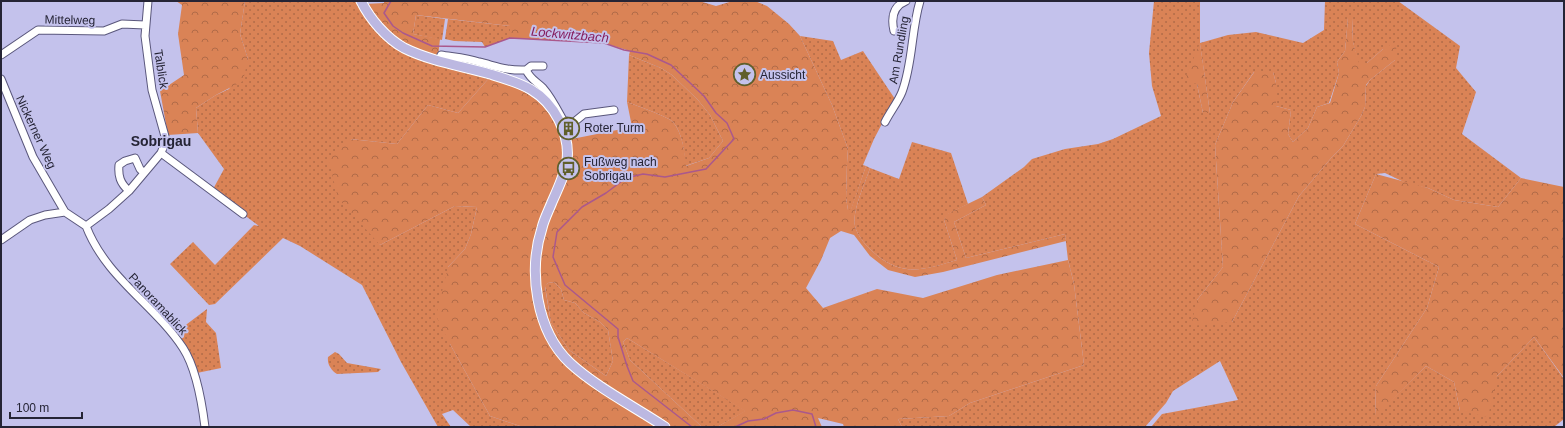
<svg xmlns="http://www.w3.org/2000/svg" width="1565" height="428" font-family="Arial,sans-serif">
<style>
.grass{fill:url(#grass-dots);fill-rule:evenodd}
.forest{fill:url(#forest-crowns);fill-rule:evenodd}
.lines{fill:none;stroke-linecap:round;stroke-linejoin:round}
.stream{stroke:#aa588c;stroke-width:1.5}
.minor-casing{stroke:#5a577c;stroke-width:9}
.major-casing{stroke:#fff;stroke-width:11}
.minor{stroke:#fff;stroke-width:7}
.major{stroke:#bcb8e1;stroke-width:9}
.labels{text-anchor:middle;stroke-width:4;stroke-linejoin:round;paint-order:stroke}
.street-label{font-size:12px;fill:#252435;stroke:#c4c2ec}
.poi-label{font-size:12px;fill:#252435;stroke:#c4c2ec;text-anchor:start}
.water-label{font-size:13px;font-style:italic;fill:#851d5e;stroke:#c4c2ec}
.quarter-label{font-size:14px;font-weight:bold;fill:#252435;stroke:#c4c2ec}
</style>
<defs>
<pattern id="grass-dots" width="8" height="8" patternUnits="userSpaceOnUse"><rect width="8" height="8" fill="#da8356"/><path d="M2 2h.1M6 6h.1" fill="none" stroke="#b16b48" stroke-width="1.8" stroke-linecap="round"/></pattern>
<pattern id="forest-crowns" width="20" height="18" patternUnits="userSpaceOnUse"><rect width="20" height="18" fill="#da8356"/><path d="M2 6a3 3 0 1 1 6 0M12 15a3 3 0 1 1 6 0" fill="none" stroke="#b16b48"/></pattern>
</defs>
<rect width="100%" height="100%" fill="#c4c2ec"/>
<!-- grass -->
<path class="grass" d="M 245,1 L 357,1 L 375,28 L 490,77 L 458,113 L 428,105 L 397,144 L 350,139 L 380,245 L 455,206 L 477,207 L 471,234 L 465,249 L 448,267 L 450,344 L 490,416 L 523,427 L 471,427 L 453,410 L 442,414 L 451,427 L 438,427 L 401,362 L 362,285 L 300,246 L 283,238 L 215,304 L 209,305 L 170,264 L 193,242 L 215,265 L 254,225 L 259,226 L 212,191 L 224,169 L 198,133 L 196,108 L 216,95 L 229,89 L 248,59 L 240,34 Z
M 1154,1 L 1200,1 L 1200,43 L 1228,35 L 1256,32 L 1303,43 L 1324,30 L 1325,1 L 1398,1 L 1460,46 L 1456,68 L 1476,92 L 1462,134 L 1521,178 L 1498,207 L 1454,200 L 1428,188 L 1408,184 L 1385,173 L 1376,174 L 1355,224 L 1439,267 L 1427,308 L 1376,386 L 1375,416 L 1426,366 L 1454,382 L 1460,411 L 1497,376 L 1534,337 L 1564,379 L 1564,419 L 1554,427 L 1151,427 L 1162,414 L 1238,400 L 1220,361 L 1173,391 L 1166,403 L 1145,427 L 902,427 L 898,419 L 949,416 L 970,403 L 1084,365 L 1074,284 L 1068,260 L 1065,234 L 966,258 L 954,222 L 986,205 L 982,197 L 1024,167 L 1032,159 L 1065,149 L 1098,144 L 1113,139 L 1161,116 L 1152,86 L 1149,53 ZM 1348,18 L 1352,18 L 1353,42 L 1358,63 L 1367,63 L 1383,49 L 1395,60 L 1370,80 L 1366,86 L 1365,107 L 1361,116 L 1343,146 L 1332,157 L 1299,196 L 1232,322 L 1197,300 L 1223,267 L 1215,145 L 1233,102 L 1254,72 L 1273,72 L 1276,83 L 1276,106 L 1291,110 L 1288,134 L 1293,142 L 1308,128 L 1317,107 L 1329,103 L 1339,73 L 1337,62 L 1345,51 ZM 1200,43 L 1200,44 L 1210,113 L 1203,113 L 1197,84 Z
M 416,15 L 445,19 L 442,40 L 413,34 Z
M 448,19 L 510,26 L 510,38 L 485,47 L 482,42 L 454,41 L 445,39 Z
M 800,36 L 833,41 L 841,60 L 863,51 L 895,99 L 874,139 L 863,165 L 866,166 L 851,210 L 848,210 L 846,198 L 847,163 L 848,149 L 832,105 Z
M 629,55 L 661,68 L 672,75 L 698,100 L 710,115 L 723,141 L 709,158 L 685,166 C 685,152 682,132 673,122 C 669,117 635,105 627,102 Z
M 912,142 L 951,153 L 968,204 L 948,214 L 944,220 L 957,260 C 924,270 901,278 872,251 C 866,246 857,235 855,226 C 852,210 865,184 870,168 L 899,179 Z
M 554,282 L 561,289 L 564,300 L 575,303 L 584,313 L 600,322 L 608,330 L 613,361 L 606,376 L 569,350 L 551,323 L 545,286 L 548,283 Z
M 207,309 L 206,322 L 216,333 L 221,368 L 197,373 L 189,353 L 181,339 L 184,337 L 179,330 Z
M 627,338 L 746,411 L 717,427 L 702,427 L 630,360 L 623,342 Z
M 335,352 L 339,354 L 347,363 L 381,369 L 378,372 L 337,374 C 331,370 327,364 328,357 Z"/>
<!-- forest -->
<path class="forest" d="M 176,1 L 245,1 L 240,34 L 248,59 L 243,81 L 216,95 L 196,108 L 198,133 L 168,135 L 160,91 L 184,75 L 178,34 L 182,5 Z
M 384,1 L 699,1 L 716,6 L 733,1 L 755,1 L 767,6 L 789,24 L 800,36 L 832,105 L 848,149 L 847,163 L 846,198 L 848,210 L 851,209 L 866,166 L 870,168 C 865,184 852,210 855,226 C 857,235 866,246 872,251 C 901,278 923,270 957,260 L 944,220 L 947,214 L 982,197 L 986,205 L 954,222 L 966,258 L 1065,234 L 1066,241 L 943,272 L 915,277 L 888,270 L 870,256 L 854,235 L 841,231 L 830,238 L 821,260 L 806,288 L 823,308 L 877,289 L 923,298 L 997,275 L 1068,260 L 1074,284 L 1084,365 L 970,403 L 949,416 L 898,419 L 902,427 L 844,427 L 843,424 L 818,418 L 822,427 L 717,427 L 745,411 L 627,338 L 623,342 L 630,360 L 702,427 L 523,427 L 490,416 L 450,344 L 436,316 L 448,267 L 465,249 L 471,234 L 477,207 L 455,206 L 380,245 L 338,198 L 328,158 L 350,139 L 397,144 L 428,105 L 458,113 L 490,77 C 527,91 550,101 562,141 L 632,127 L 627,102 C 635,105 669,117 673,122 C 682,132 685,152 686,166 L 709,158 L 723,141 L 710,115 L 698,100 L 672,75 L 661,68 L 629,55 L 630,51 L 604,43 L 510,38 L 510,26 L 416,15 L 413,34 L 440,39 L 438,57 C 430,55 424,52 417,49 C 391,39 382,25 365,4 L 384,3 ZM 554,282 L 561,289 L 564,300 L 575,303 L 584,313 L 600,322 L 608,330 L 613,361 L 606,376 L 569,350 L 551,323 L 545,287 L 548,283 Z
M 1349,17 L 1352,18 L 1353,42 L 1359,63 L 1367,63 L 1383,49 L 1397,41 L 1395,60 L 1370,80 L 1366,85 L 1365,107 L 1361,116 L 1343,146 L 1332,157 L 1299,196 L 1232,322 L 1191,326 L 1197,300 L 1223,267 L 1215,145 L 1233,102 L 1255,71 L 1273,72 L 1276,83 L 1276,106 L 1291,110 L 1288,134 L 1293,142 L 1308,128 L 1317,107 L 1330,103 L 1339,73 L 1337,62 L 1345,51 L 1348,18 Z
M 1200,43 L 1210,113 L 1203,113 L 1197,84 L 1190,84 L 1185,79 Z
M 1376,174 L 1428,188 L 1454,200 L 1498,207 L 1521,178 L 1564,187 L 1564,378 L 1534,337 L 1497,376 L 1488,417 L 1460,411 L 1454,382 L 1426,366 L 1375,417 L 1376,386 L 1427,308 L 1439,267 L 1355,224 Z"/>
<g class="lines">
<!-- stream -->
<path class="stream" d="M 391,1 L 384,13 L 393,26 L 403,33 L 432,46 L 485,47 L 510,38 L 604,43 L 624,50 L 647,54 L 671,65 L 704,96 L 716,113 L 727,123 L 734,139 L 706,169 L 665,177 L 643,174 L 626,178 L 606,193 L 582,207 L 557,232 L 553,257 L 565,285 L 618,329 L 618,337 L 627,366 L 633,381 L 692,427
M 735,427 L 748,421 L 764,419 L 776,413 L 793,410 L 812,414 L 816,427"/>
<defs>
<path id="minor" d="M 894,31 C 891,18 893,6 906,1
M 1,55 L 38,30 L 104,31 L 122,24 L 145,25
M 439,60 L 441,55 C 453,57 467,58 479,62 C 496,66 507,71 526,70 C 531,80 536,81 543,88 C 551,97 557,109 563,120 L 573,123 L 574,130 L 564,135
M 526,70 L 531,66 L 543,66
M 1,79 L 33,157 L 65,212 L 86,226
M 885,122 C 890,112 898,102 902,92 C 913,63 911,31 920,1
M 573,123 L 584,114 L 614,110
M 161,153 L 243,214
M 129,191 C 120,183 118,176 119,165 L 125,161 L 135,158 L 140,169 L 144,173
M 86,226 L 109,209 L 129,191 L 161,153 L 166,140 L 152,90 L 145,36 L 148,1
M 86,226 C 106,278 154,304 183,348 C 196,368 202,403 205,427
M 1,240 L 30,220 L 45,215 L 65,212"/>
<path id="major" d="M 361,1 C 370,19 386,38 404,48 C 430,61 462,66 490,74 C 520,83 543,89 559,120 C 575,153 566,171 552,202 C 549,210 544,219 542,228 C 528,271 536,331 570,363 C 596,387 635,407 665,427"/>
</defs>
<!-- minor casing -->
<use href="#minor" class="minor-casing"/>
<!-- major casing -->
<use href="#major" class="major-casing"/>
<!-- minor -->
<use href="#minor" class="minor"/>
<!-- major -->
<use href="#major" class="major"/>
</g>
<!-- icons -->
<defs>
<symbol id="sight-ring" viewBox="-11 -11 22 22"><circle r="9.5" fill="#c4c2ec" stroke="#605f2b" stroke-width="1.5"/><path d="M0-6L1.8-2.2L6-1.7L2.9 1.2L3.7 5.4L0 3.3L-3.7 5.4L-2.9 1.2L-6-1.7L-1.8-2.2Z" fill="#605f2b"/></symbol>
<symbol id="building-ring" viewBox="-11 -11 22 22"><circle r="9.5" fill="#c4c2ec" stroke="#605f2b" stroke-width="1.5"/><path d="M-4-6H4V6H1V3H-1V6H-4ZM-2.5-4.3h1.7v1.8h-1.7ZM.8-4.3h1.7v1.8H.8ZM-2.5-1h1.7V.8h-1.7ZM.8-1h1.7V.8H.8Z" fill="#605f2b"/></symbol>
<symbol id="bus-ring" viewBox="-11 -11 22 22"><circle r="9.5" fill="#c4c2ec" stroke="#605f2b" stroke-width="1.5"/><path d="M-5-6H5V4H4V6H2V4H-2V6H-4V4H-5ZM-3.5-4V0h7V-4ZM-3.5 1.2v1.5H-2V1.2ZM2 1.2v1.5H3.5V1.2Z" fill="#605f2b"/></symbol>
</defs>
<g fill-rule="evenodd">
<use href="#sight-ring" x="732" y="62" width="25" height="25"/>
<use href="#building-ring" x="556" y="116" width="25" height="25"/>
<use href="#bus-ring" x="556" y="156" width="25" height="25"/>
</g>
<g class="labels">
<!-- street labels -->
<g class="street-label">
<text transform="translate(70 20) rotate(1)" y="4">Mittelweg</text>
<text transform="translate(899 50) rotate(-80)" y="4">Am Rundling</text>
<text transform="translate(161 69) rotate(81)" y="4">Talblick</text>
<text transform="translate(36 132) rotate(65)" y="4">Nickerner Weg</text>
<text transform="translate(158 304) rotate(47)" y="4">Panoramablick</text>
</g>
<!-- poi labels -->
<g class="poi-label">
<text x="760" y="79">Aussicht</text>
<text x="584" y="132">Roter Turm</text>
<text x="584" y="166">Fußweg nach<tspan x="584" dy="14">Sobrigau</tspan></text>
</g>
<!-- water labels -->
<g class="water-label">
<text transform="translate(570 34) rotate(5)" y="5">Lockwitzbach</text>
</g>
<!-- quarter labels -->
<g class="quarter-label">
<text x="161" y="146">Sobrigau</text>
</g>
</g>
<!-- border -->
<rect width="1565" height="428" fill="none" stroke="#252435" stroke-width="4"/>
<!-- scale -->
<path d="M10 412v6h72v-6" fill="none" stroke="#252435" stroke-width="2"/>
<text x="16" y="412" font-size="12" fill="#252435" stroke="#c4c2ec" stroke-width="3" paint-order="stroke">100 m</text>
</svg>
